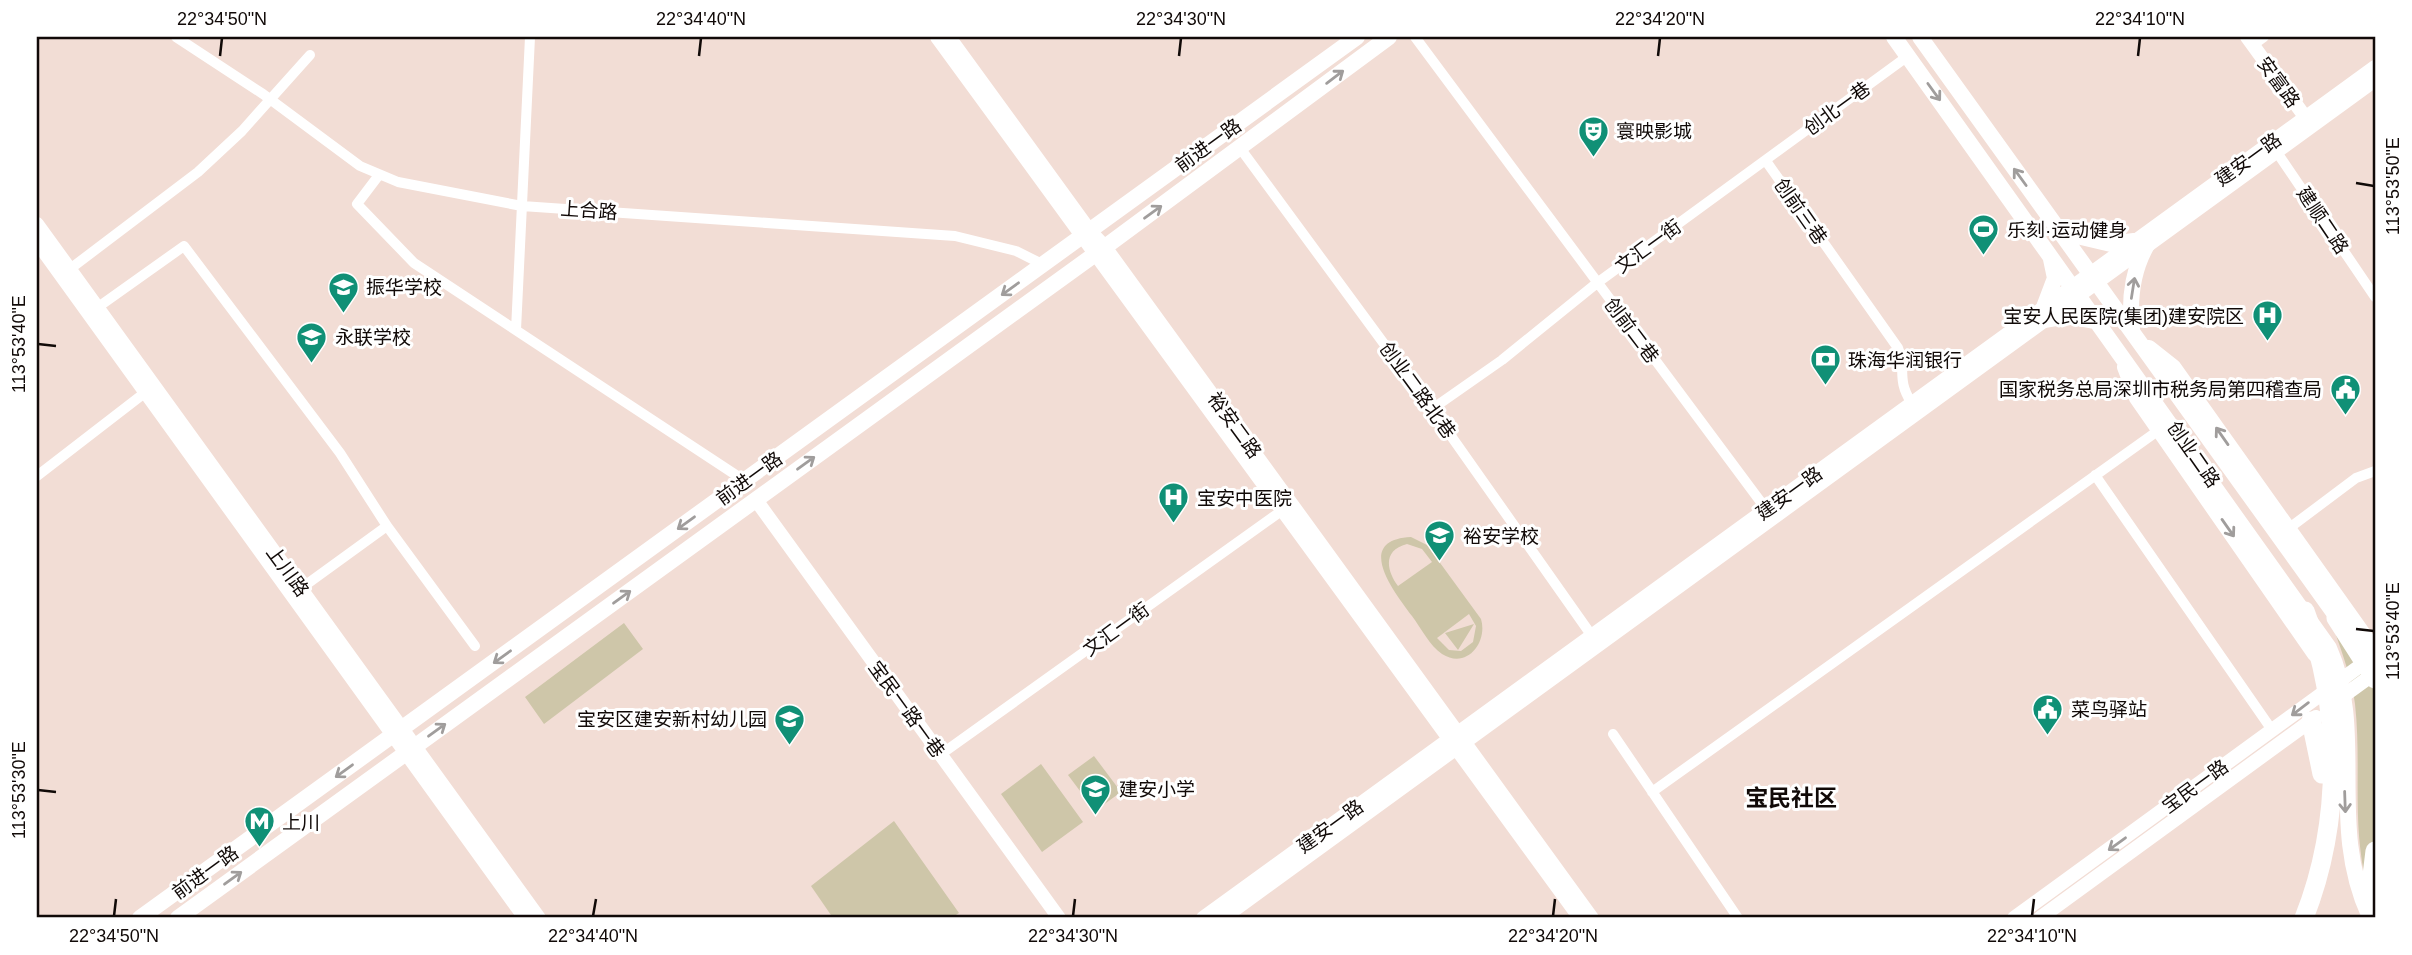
<svg xmlns="http://www.w3.org/2000/svg" width="2412" height="955" font-family="Arial,'Noto Sans SC',sans-serif">
<style>
.green{fill:#cec6a9;fill-rule:evenodd}
.lines{fill:none;stroke-linecap:round;stroke-linejoin:round}
.street{stroke:#fff;stroke-width:10}
.secondary{stroke:#fff;stroke-width:14}
.primary{stroke:#fff;stroke-width:16}
.highway{stroke:#fff;stroke-width:19}
.oneway{stroke:#a09d9c}
.ticks{fill:none;stroke:#110a08;stroke-width:2.5}
.labels{text-anchor:middle;stroke-width:6;stroke-linejoin:round;paint-order:stroke}
.street-label{font-size:19px;fill:#110a08;stroke:#fff}
.poi-label{font-size:19px;fill:#110a08;stroke:#fff;text-anchor:start}
.quarter-label{font-size:23px;font-weight:bold;fill:#110a08;stroke:#fff}
.neatline{fill:none;stroke:#110a08;stroke-width:2.5}
.ticks-label{font-size:18px;text-anchor:middle;fill:#110a08}
</style>
<rect width="100%" height="100%" fill="#f2ddd5"/>
<!-- green -->
<path class="green" d="M 1411,537 L 1427,545 L 1481,619 C 1488,642 1467,670 1442,654 C 1430,646 1421,628 1412,616 C 1396,594 1352,540 1411,537 ZM 1407,544 L 1422,549 L 1432,562 L 1398,586 C 1386,570 1383,550 1407,544 ZM 1469,614 L 1476,626 L 1473,642 L 1461,651 L 1449,650 L 1437,638 Z
M 624,623 L 643,649 L 544,724 L 525,697 Z
M 1474,624 L 1458,650 L 1445,633 Z
M 2335,632 L 2375,686 L 2375,837 L 2369,856 L 2367,886 C 2351,822 2362,767 2355,704 C 2352,679 2343,656 2335,632 Z
M 1094,756 L 1121,792 L 1095,811 L 1068,775 Z
M 1041,764 L 1083,822 L 1042,852 L 1001,794 Z
M 894,821 L 959,913 L 951,918 L 833,918 L 811,886 Z"/>
<g class="lines">
<!-- street -->
<path class="street" d="M 176,37 L 263,94 L 360,166 L 398,182 L 522,206 L 955,236 L 1016,251 L 1044,265
M 1415,37 L 1769,513
M 2253,45 L 2264,37
M 1240,148 L 1432,409 L 1592,636
M 2274,148 L 2375,297
M 1766,161 L 1898,348 C 1907,370 1896,378 1911,402
M 379,175 L 357,204 L 414,263 L 745,481
M 66,272 L 198,172 L 242,131 L 310,55
M 94,310 L 184,246 L 340,453 L 387,526 L 475,646
M 516,330 L 530,37
M 1432,409 L 1502,360 L 1597,283 L 1908,56
M 2095,475 L 2272,730
M 37,476 L 151,388
M 2288,529 L 2356,478 L 2375,471
M 296,592 L 387,526
M 1613,734 L 1738,918
M 940,755 L 1287,507
M 1652,792 L 2159,430"/>
<!-- secondary -->
<path class="secondary" d="M 937,37 L 1580,918
M 949,37 L 1090,231 L 1105,247 L 1592,918
M 2247,37 L 2311,125
M 37,224 L 539,918
M 37,242 L 525,918
M 756,500 L 1059,918
M 2335,702 L 2375,673
M 1203,918 L 2375,67
M 1223,918 L 2375,80
M 2014,918 L 2371,658
M 2040,918 L 2316,717"/>
<!-- primary -->
<path class="primary" d="M 1894,37 L 2329,648 C 2367,733 2327,823 2369,915
M 1920,37 L 2342,624
M 2060,232 L 2111,244 L 2134,241
M 2044,307 L 2055,278 L 2051,259
M 2044,320 L 2068,316 L 2099,322
M 2132,329 C 2129,300 2132,271 2147,245
M 2149,348 L 2173,367 L 2375,651
M 2125,367 L 2137,398 L 2315,654
M 140,918 L 1357,37
M 178,918 L 1105,247 L 1389,37"/>
<!-- highway -->
<path class="highway" d="M 2336,618 L 2375,679
M 2311,721 L 2322,774
M 2304,918 C 2342,822 2342,707 2305,611
M 2374,918 L 2370,892 L 2375,851"/>
</g>
<!-- one-way arrows -->
<defs><path id="oneway-shaft" d="M-6 0H5M1.5-3L5.5 0L1.5 3" fill="none" stroke-width="1.6" stroke-linecap="round" stroke-linejoin="round" transform="scale(1.75)"/></defs>
<g class="oneway">
<use href="#oneway-shaft" transform="translate(1335 77) rotate(-37)"/>
<use href="#oneway-shaft" transform="translate(1934 92) rotate(54)"/>
<use href="#oneway-shaft" transform="translate(2020 177) rotate(-126)"/>
<use href="#oneway-shaft" transform="translate(1153 212) rotate(-36)"/>
<use href="#oneway-shaft" transform="translate(2133 288) rotate(-81)"/>
<use href="#oneway-shaft" transform="translate(1010 289) rotate(144)"/>
<use href="#oneway-shaft" transform="translate(2222 436) rotate(-125)"/>
<use href="#oneway-shaft" transform="translate(806 463) rotate(-36)"/>
<use href="#oneway-shaft" transform="translate(686 523) rotate(144)"/>
<use href="#oneway-shaft" transform="translate(2228 528) rotate(55)"/>
<use href="#oneway-shaft" transform="translate(622 597) rotate(-36)"/>
<use href="#oneway-shaft" transform="translate(502 657) rotate(144)"/>
<use href="#oneway-shaft" transform="translate(2300 709) rotate(143)"/>
<use href="#oneway-shaft" transform="translate(437 730) rotate(-36)"/>
<use href="#oneway-shaft" transform="translate(344 771) rotate(144)"/>
<use href="#oneway-shaft" transform="translate(2345 802) rotate(88)"/>
<use href="#oneway-shaft" transform="translate(2117 844) rotate(144)"/>
<use href="#oneway-shaft" transform="translate(233 878) rotate(-36)"/>
</g>
<!-- ticks -->
<path class="ticks" d="M 220,56 L 222,38M 699,56 L 701,38M 1179,56 L 1181,38M 1658,56 L 1660,38M 2138,56 L 2140,38M 2356,183 L 2374,186M 38,344 L 56,346M 2356,629 L 2374,631M 38,790 L 56,792M 114,916 L 116,899M 593,916 L 596,899M 1073,916 L 1075,899M 1553,916 L 1555,899M 2032,916 L 2034,899"/>
<!-- icons -->
<defs>
<symbol id="theatre-pin" viewBox="-11 -11 22 30"><path d="M0 17L-7.5 6A9.5 9.5 0 1 1 7.5 6Z" fill="#109076" stroke="#fff"/><path d="M-5-5.5Q0-4 5-5.5V0Q5 5 0 6Q-5 5-5 0ZM-3.3-2.5H-1v1.5H-3.3ZM1-2.5H3.3v1.5H1ZM-2.8 1Q0 5.5 2.8 1Z" fill="#fff"/></symbol>
<symbol id="stadium-pin" viewBox="-11 -11 22 30"><path d="M0 17L-7.5 6A9.5 9.5 0 1 1 7.5 6Z" fill="#109076" stroke="#fff"/><path d="M0-5a6.5 5 0 1 0 0 10a6.5 5 0 1 0 0-10ZM-3.5-1.8h7v3.6h-7Z" fill="#fff"/></symbol>
<symbol id="school-pin" viewBox="-11 -11 22 30"><path d="M0 17L-7.5 6A9.5 9.5 0 1 1 7.5 6Z" fill="#109076" stroke="#fff"/><path d="M0-5L7-2L0 1L-7-2ZM-4 1L0 2.5L4 1V4Q0 6-4 4Z" fill="#fff"/></symbol>
<symbol id="hospital-pin" viewBox="-11 -11 22 30"><path d="M0 17L-7.5 6A9.5 9.5 0 1 1 7.5 6Z" fill="#109076" stroke="#fff"/><path d="M-5-5h3v3.5h4V-5h3V5h-3V1.5h-4V5h-3Z" fill="#fff"/></symbol>
<symbol id="bank-pin" viewBox="-11 -11 22 30"><path d="M0 17L-7.5 6A9.5 9.5 0 1 1 7.5 6Z" fill="#109076" stroke="#fff"/><path d="M-6-4H6V4H-6ZM0-2.3a2.3 2.3 0 1 0 0 4.6a2.3 2.3 0 1 0 0-4.6Z" fill="#fff"/></symbol>
<symbol id="civic-pin" viewBox="-11 -11 22 30"><path d="M0 17L-7.5 6A9.5 9.5 0 1 1 7.5 6Z" fill="#109076" stroke="#fff"/><path d="M-.6-6.5H3V-4.5H.6V-3L4-1V1h2V6H-6V1h2V-1L-.6-3ZM-1.2 2.5V6h2.4V2.5Z" fill="#fff"/></symbol>
<symbol id="metro-pin" viewBox="-11 -11 22 30"><path d="M0 17L-7.5 6A9.5 9.5 0 1 1 7.5 6Z" fill="#109076" stroke="#fff"/><path d="M-5.5 5V-5H-3L0 0L3-5H5.5V5H3V-.5L0 4L-3-.5V5Z" fill="#fff"/></symbol>
</defs>
<g fill-rule="evenodd">
<use href="#theatre-pin" x="1576" y="114" width="35" height="47"/>
<use href="#stadium-pin" x="1966" y="212" width="35" height="47"/>
<use href="#school-pin" x="326" y="270" width="35" height="47"/>
<use href="#hospital-pin" x="2250" y="298" width="35" height="47"/>
<use href="#school-pin" x="294" y="320" width="35" height="47"/>
<use href="#bank-pin" x="1808" y="342" width="35" height="47"/>
<use href="#civic-pin" x="2328" y="372" width="35" height="47"/>
<use href="#hospital-pin" x="1156" y="480" width="35" height="47"/>
<use href="#school-pin" x="1422" y="518" width="35" height="47"/>
<use href="#civic-pin" x="2030" y="692" width="35" height="47"/>
<use href="#school-pin" x="772" y="702" width="35" height="47"/>
<use href="#school-pin" x="1078" y="772" width="35" height="47"/>
<use href="#metro-pin" x="242" y="804" width="35" height="47"/>
</g>
<g class="labels">
<!-- street labels -->
<g class="street-label">
<text transform="translate(2279 82) rotate(54)" y="7">安富路</text>
<text transform="translate(1837 108) rotate(-36)" y="7">创北一巷</text>
<text transform="translate(1208 145) rotate(-36)" y="7">前进一路</text>
<text transform="translate(2248 159) rotate(-36)" y="7">建安一路</text>
<text transform="translate(589 210) rotate(4)" y="7">上合路</text>
<text transform="translate(1801 211) rotate(55)" y="7">创前三巷</text>
<text transform="translate(2323 220) rotate(56)" y="7">建顺二路</text>
<text transform="translate(1648 246) rotate(-36)" y="7">文汇一街</text>
<text transform="translate(1632 330) rotate(53)" y="7">创前二巷</text>
<text transform="translate(1418 390) rotate(54)" y="7">创业二路北巷</text>
<text transform="translate(1235 425) rotate(54)" y="7">裕安二路</text>
<text transform="translate(2194 454) rotate(55)" y="7">创业二路</text>
<text transform="translate(749 478) rotate(-36)" y="7">前进一路</text>
<text transform="translate(1789 493) rotate(-36)" y="7">建安一路</text>
<text transform="translate(288 571) rotate(54)" y="7">上川路</text>
<text transform="translate(1116 629) rotate(-36)" y="7">文汇一街</text>
<text transform="translate(907 709) rotate(54)" y="7">宝民一路一巷</text>
<text transform="translate(2195 786) rotate(-36)" y="7">宝民一路</text>
<text transform="translate(1330 826) rotate(-36)" y="7">建安一路</text>
<text transform="translate(205 872) rotate(-36)" y="7">前进一路</text>
</g>
<!-- poi labels -->
<g class="poi-label">
<text x="1616" y="138">寰映影城</text>
<text x="2007" y="237">乐刻·运动健身</text>
<text x="366" y="294">振华学校</text>
<text x="2244" y="323" text-anchor="end">宝安人民医院(集团)建安院区</text>
<text x="335" y="344">永联学校</text>
<text x="1848" y="367">珠海华润银行</text>
<text x="2322" y="396" text-anchor="end">国家税务总局深圳市税务局第四稽查局</text>
<text x="1197" y="505">宝安中医院</text>
<text x="1463" y="543">裕安学校</text>
<text x="2071" y="716">菜鸟驿站</text>
<text x="767" y="726" text-anchor="end">宝安区建安新村幼儿园</text>
<text x="1119" y="796">建安小学</text>
<text x="282" y="829">上川</text>
</g>
<!-- quarter labels -->
<g class="quarter-label">
<text x="1791" y="806">宝民社区</text>
</g>
</g>
<!-- border -->
<rect width="2412" height="955" fill="none" stroke="#ffffff" stroke-width="77"/>
<rect x="38" y="38" width="2336" height="878" class="neatline"/>
<g class="ticks-label">
<text x="222" y="25">22°34'50"N</text>
<text x="701" y="25">22°34'40"N</text>
<text x="1181" y="25">22°34'30"N</text>
<text x="1660" y="25">22°34'20"N</text>
<text x="2140" y="25">22°34'10"N</text>
<text transform="translate(2393 186) rotate(-90)" y="6">113°53'50"E</text>
<text transform="translate(19 344) rotate(-90)" y="6">113°53'40"E</text>
<text transform="translate(2393 631) rotate(-90)" y="6">113°53'40"E</text>
<text transform="translate(19 790) rotate(-90)" y="6">113°53'30"E</text>
<text x="114" y="942">22°34'50"N</text>
<text x="593" y="942">22°34'40"N</text>
<text x="1073" y="942">22°34'30"N</text>
<text x="1553" y="942">22°34'20"N</text>
<text x="2032" y="942">22°34'10"N</text>
</g>
</svg>
